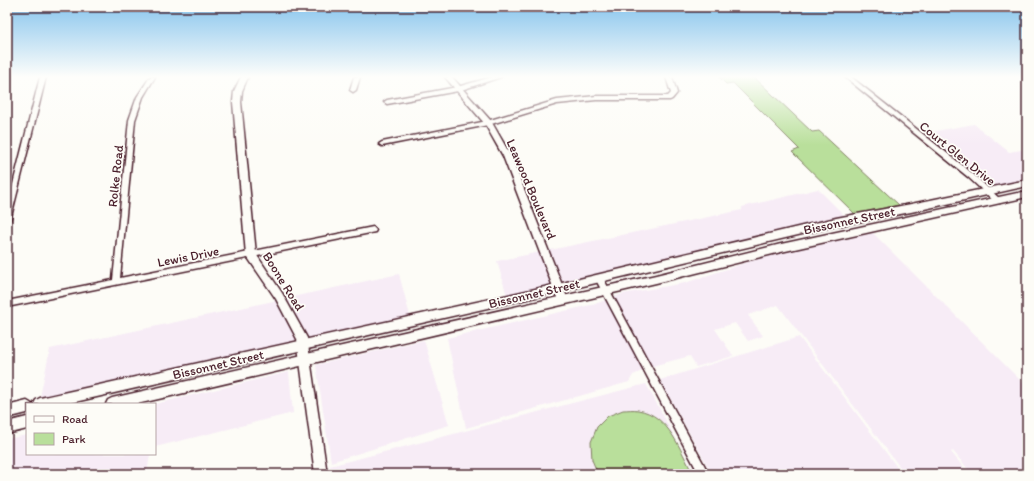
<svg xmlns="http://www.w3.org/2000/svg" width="1034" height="481" font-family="Itim,sans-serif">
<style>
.built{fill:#f7ecf6}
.green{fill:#b9df9b;stroke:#827f63}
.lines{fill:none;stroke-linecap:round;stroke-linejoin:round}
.minor-casing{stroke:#4a1f2b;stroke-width:3}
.tertiary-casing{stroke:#4a1f2b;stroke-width:3}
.secondary-casing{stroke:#4a1f2b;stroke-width:3}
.minor{fill:#fdfcf7;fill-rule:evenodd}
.tertiary{fill:#fdfcf7;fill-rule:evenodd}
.secondary{fill:#fdfcf7;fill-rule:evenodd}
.labels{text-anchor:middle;stroke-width:3.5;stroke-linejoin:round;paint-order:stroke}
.street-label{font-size:13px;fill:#4a1f2b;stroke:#fdfcf7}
</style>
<rect width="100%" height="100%" fill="#fdfcf7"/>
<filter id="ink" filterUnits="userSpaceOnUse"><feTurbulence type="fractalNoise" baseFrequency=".025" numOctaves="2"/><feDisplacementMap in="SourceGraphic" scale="8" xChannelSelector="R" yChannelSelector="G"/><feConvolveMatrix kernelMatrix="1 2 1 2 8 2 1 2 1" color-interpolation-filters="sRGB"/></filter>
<g filter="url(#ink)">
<!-- built -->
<path class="built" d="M 974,124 L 1009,152 L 1027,149 L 1027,179 L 989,188 L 925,133 Z
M 818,189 L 846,217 L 507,296 L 497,261 L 742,210 L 742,207 Z
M 873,233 L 1027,387 L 1027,474 L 972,474 L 953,451 L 951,452 L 969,474 L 905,474 L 778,305 L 748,315 L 763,336 L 748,341 L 735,323 L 715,329 L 733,356 L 696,367 L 690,356 L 656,365 L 633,375 L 629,382 L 466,428 L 447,338 L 595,304 L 622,294 L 685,283 L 757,259 Z
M 399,274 L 410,316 L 39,402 L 50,349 Z
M 799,337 L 902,474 L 712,474 L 660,380 Z
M 424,340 L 449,425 L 331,462 L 316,365 Z
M 289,372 L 293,413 L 155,447 L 155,404 Z
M 646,384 L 695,474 L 331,474 L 330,466 Z
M 27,435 L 27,454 L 150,454 L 147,474 L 7,474 L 7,439 Z"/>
<!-- green -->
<path class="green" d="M 719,77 L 754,77 L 812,132 L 819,131 L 899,205 L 855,214 L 792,152 L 799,149 L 733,83 L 726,84 Z
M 623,410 C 628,410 633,409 638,410 C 669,415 680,450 693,474 L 598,474 L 592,460 L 591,442 L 597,427 L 608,416 Z"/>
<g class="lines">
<defs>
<path id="minor" d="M 40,77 L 46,77 L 10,221 L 7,224 L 7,208 Z
M 150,77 L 155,77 L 143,97 L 135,120 L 120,278 L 373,227 L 376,230 L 375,232 L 7,307 L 7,301 L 113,280 L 129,120 L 137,97 Z
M 354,77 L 360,77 L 356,90 L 353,92 L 350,90 Z
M 492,77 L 501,77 L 458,91 L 387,104 L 384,102 L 387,100 L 457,87 Z
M 666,77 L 672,77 L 677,93 L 672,99 L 670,100 L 596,100 L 557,104 L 488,125 L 382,146 L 379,144 L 382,142 L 487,121 L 557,100 L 596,96 L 668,96 L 671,93 Z
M 845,77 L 851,77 L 972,173 L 1000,199 L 1001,201 L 1000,203 L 996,203 L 968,177 Z
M 599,275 L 602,276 L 709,474 L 699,474 L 595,278 L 596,276 Z"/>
<path id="tertiary" d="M 241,77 L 248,77 L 242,91 L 241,102 L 256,254 L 282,293 L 307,338 L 327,474 L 315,474 L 297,339 L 276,299 L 246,255 L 233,102 L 234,91 Z
M 445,77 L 452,77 L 491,121 L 511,156 L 568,300 L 566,303 L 563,304 L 560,303 L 558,300 L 503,156 L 485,124 Z"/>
<path id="secondary" d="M 1027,180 L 1027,186 L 911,212 L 836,226 L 558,292 L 66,404 L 34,404 L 36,400 L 40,398 L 558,284 L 836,218 L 911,204 Z
M 1027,191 L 1027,197 L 781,252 L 656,283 L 137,404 L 106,404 L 108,400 L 112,398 L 656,275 L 781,244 Z
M 27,401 L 32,404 L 27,404 L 27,413 L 7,418 L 7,406 Z
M 27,417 L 27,429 L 7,434 L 7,422 Z"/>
</defs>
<!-- minor casing -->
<use href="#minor" class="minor-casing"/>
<!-- tertiary casing -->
<use href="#tertiary" class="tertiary-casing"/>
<!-- secondary casing -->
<use href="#secondary" class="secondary-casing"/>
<!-- minor -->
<use href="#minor" class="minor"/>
<!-- tertiary -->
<use href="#tertiary" class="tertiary"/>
<!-- secondary -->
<use href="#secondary" class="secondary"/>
</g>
</g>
<!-- sky -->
<linearGradient id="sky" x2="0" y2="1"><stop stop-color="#86c4ed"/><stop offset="0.53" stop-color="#fefefb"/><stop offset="1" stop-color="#fefefb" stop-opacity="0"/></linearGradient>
<rect width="1034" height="145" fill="url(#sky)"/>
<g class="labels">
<!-- street labels -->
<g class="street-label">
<text transform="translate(958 153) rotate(39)" y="5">Court Glen Drive</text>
<text transform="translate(115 176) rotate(-84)" y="5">Rolke Road</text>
<text transform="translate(532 189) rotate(67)" y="5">Leawood Boulevard</text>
<text transform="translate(849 220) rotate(-12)" y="5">Bissonnet Street</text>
<text transform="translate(188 256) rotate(-11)" y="5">Lewis Drive</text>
<text transform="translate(284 281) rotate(58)" y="5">Boone Road</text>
<text transform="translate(534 293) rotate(-13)" y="5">Bissonnet Street</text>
<text transform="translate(218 364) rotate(-13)" y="5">Bissonnet Street</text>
</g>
</g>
<!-- margin -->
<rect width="1034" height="481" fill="none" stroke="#fdfcf7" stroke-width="24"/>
<rect x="12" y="12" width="1010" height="457" fill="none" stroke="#4a1f2b" stroke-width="1.5" filter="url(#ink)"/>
<!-- legend -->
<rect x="26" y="403" width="130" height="52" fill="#fdfcf7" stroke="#b5a4a5"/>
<rect x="34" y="416" width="20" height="6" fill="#fdfcf7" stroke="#b5a4a5"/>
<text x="62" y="423" font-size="12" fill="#4a1f2b">Road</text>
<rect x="34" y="433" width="20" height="12" fill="#b9df9b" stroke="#b5a4a5"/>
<text x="62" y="443" font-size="12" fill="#4a1f2b">Park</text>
</svg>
